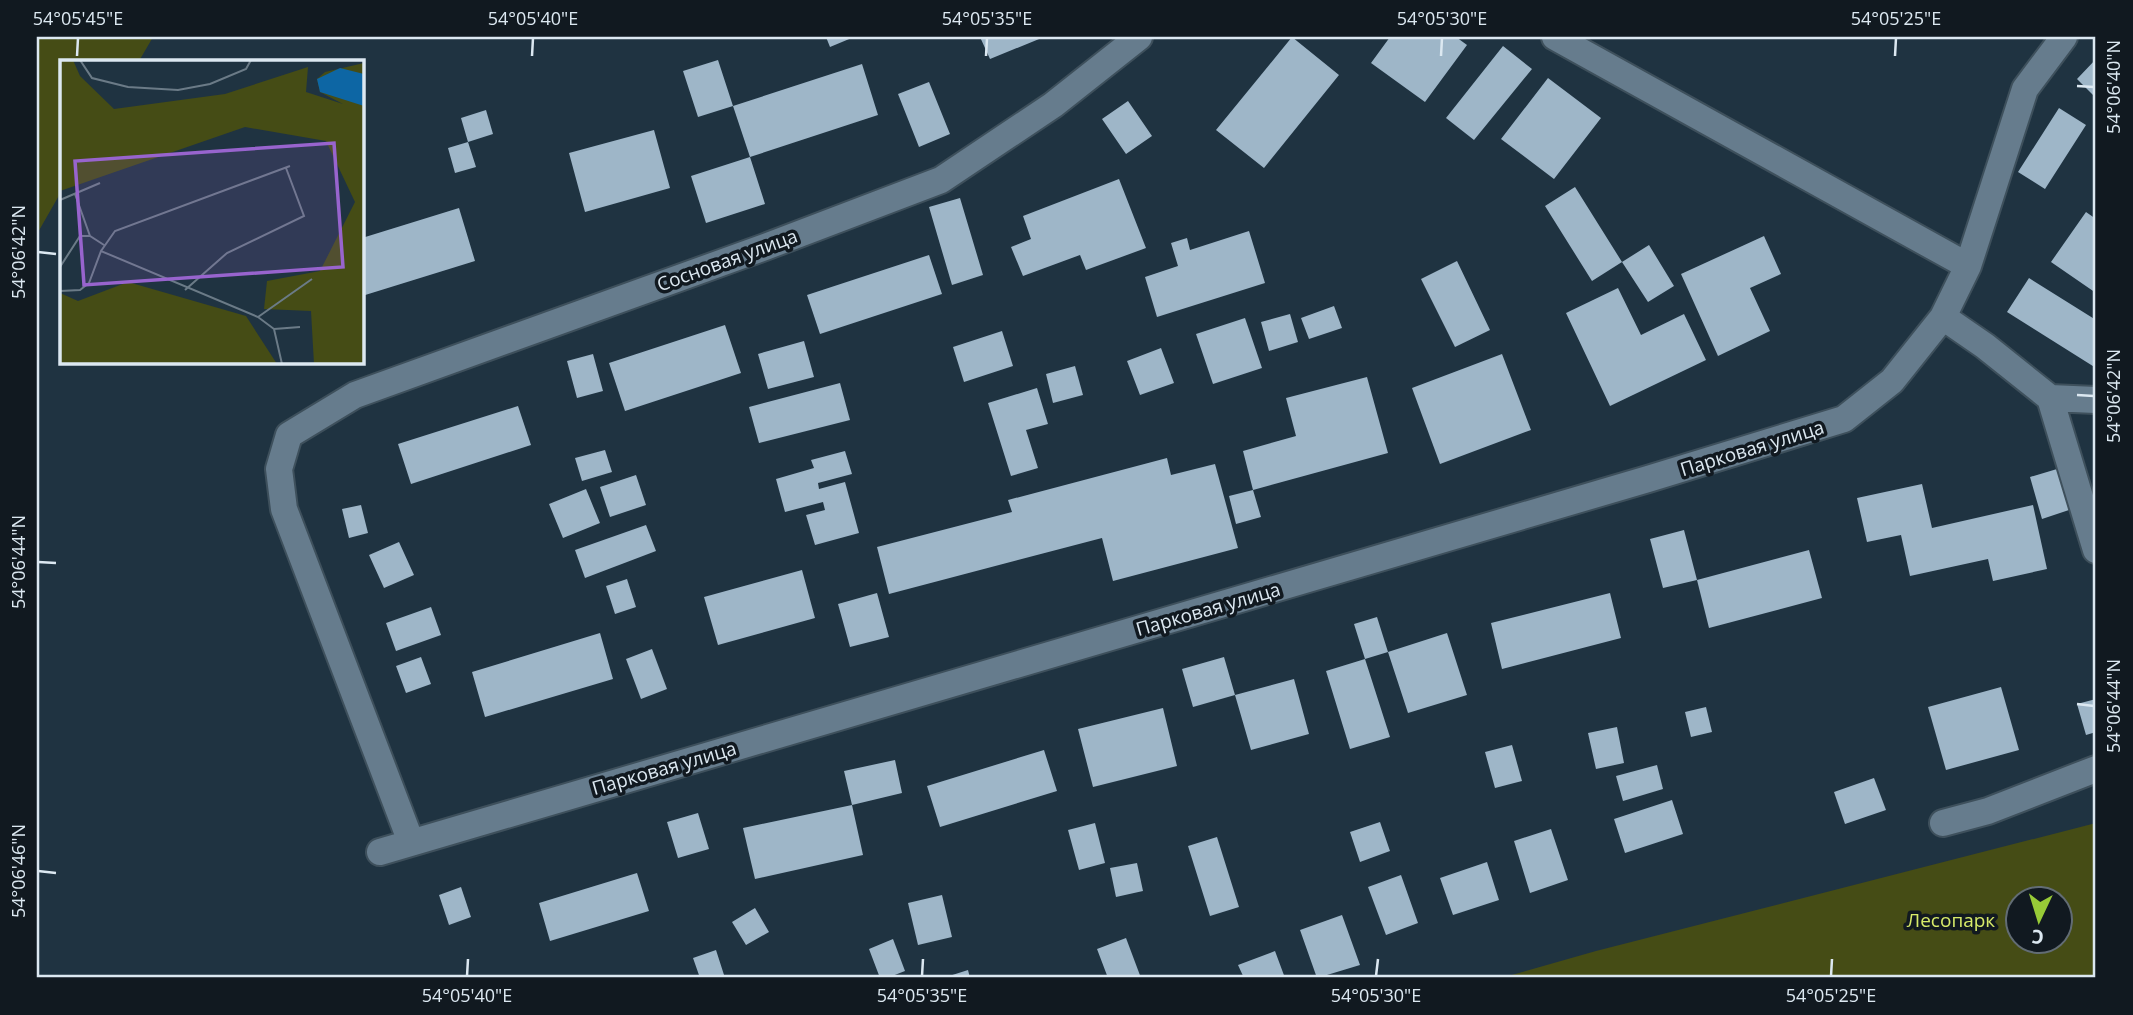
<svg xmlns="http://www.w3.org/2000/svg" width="2133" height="1015" font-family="'Open Sans',sans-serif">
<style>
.green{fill:#454c15;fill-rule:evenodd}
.building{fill:#9eb6c8}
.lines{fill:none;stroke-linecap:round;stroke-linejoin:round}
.street-casing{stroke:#3e505c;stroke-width:30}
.street{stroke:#667c8d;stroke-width:26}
.ticks{fill:none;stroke:#dce8f1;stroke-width:2.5}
.labels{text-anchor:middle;stroke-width:7;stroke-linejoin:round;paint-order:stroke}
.street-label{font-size:19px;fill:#dce8f1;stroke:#111920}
.park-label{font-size:19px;fill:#d7ea69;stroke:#111920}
.inset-road{fill:none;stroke:#6b7b87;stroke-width:2}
.view{fill:#9864ce;fill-opacity:0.15;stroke:#9864ce;stroke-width:3.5}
.inset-edge{fill:none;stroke:#dce8f1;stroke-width:3.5}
.neatline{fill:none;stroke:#dce8f1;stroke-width:2.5}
.ticks-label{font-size:18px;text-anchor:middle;fill:#dce8f1}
</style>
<rect width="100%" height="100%" fill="#1f3341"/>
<!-- green -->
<path class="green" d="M 37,37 L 153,37 L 139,61 L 61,61 L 61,192 L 37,234 Z
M 2096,823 L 2096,978 L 1501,978 L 1596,951 ZM 2018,900 L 2060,900 L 2060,942 L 2018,942 Z"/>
<!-- building -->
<path class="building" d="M 826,37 L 854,37 L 830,47 Z
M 980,37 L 1044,37 L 990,59 Z
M 1292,37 L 1339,75 L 1264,168 L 1216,130 Z
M 1390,37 L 1456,37 L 1467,45 L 1425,102 L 1371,63 Z
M 1503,46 L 1532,69 L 1474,140 L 1446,118 Z
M 2096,59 L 2096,98 L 2077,79 Z
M 718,60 L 733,106 L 698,117 L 683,71 Z
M 862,64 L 878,115 L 750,157 L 733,106 Z
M 1548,78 L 1601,118 L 1554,179 L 1501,139 Z
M 929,82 L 950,134 L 919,147 L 898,94 Z
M 1128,101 L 1152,136 L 1126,154 L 1102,119 Z
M 2059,108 L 2086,125 L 2045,189 L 2018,172 Z
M 486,110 L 493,134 L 468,142 L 461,118 Z
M 654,130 L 670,188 L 585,212 L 569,153 Z
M 468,142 L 476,167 L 455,173 L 448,148 Z
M 750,157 L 765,204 L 706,223 L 691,176 Z
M 1119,179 L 1146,248 L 1086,270 L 1080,255 L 1023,276 L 1011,247 L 1031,239 L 1023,216 Z
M 1575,187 L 1622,262 L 1592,281 L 1545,206 Z
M 960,198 L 983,275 L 952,285 L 929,207 Z
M 459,208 L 475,261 L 362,296 L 362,238 Z
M 2086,212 L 2096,219 L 2096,293 L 2051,262 Z
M 1249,231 L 1265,283 L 1157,317 L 1145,277 L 1178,266 L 1171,243 L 1187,238 L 1190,250 Z
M 1764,236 L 1781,274 L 1750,288 L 1770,331 L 1718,356 L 1681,274 Z
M 1649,245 L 1674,286 L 1648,302 L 1622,262 Z
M 929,255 L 942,294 L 820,334 L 807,295 Z
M 1457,261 L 1490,330 L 1455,347 L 1421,279 Z
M 2029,278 L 2096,320 L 2096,368 L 2007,312 Z
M 1618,288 L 1641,335 L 1684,314 L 1706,360 L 1610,406 L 1566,313 Z
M 1334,306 L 1342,328 L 1309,339 L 1301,318 Z
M 1290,314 L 1298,342 L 1269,351 L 1261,322 Z
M 1245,318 L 1262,368 L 1213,384 L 1196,334 Z
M 725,325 L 741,373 L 625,411 L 609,363 Z
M 1002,331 L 1013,366 L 964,382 L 953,347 Z
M 804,341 L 814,377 L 768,389 L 758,354 Z
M 1161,348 L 1174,383 L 1140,395 L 1127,361 Z
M 593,354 L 603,391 L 577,398 L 567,361 Z
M 1502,354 L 1531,430 L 1440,464 L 1412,388 Z
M 1075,366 L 1083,395 L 1053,403 L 1046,374 Z
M 1367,377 L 1388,453 L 1253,490 L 1243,451 L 1296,436 L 1286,398 Z
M 840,383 L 850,420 L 759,443 L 749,407 Z
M 1037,388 L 1048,424 L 1026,430 L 1038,468 L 1011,476 L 988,403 Z
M 518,406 L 531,445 L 411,484 L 398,444 Z
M 605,450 L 612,472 L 582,481 L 575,458 Z
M 845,451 L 852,474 L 818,483 L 819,489 L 845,482 L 859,533 L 815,545 L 806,515 L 825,510 L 823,502 L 785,512 L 776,479 L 814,468 L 811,460 Z
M 1167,458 L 1171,475 L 1215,464 L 1238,548 L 1113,581 L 1102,538 L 889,594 L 877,547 L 1012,512 L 1008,500 Z
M 2057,469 L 2069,510 L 2042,519 L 2030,477 Z
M 636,475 L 646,505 L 610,517 L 600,487 Z
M 1922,484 L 1932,528 L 2033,505 L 2047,569 L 1993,581 L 1988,559 L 1910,576 L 1901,535 L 1867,542 L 1857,498 Z
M 586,489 L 600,523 L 563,538 L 549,504 Z
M 1253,490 L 1261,517 L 1236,524 L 1229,496 Z
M 361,505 L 368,533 L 349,538 L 342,509 Z
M 646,525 L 656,551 L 585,578 L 575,550 Z
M 1684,530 L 1697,580 L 1809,550 L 1822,598 L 1709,628 L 1697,580 L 1663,588 L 1650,539 Z
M 399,542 L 414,575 L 384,588 L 369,555 Z
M 802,570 L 815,618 L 718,645 L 704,597 Z
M 627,579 L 636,607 L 615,614 L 606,586 Z
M 877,593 L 889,637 L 850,647 L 838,604 Z
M 1610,593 L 1621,638 L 1502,669 L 1491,623 Z
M 431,607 L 441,635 L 396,651 L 386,623 Z
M 1377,617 L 1388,652 L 1365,659 L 1390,737 L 1350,749 L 1326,671 L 1365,659 L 1354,624 Z
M 600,633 L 613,679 L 485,717 L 472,672 Z
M 1447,633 L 1467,695 L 1408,713 L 1388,652 Z
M 652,649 L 667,689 L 641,699 L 626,659 Z
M 421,657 L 431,684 L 406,693 L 396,666 Z
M 1224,657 L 1235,695 L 1193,707 L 1182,669 Z
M 1294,679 L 1309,734 L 1251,750 L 1235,695 Z
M 2001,687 L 2019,750 L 1946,770 L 1928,707 Z
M 2096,699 L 2096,732 L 2086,735 L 2077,704 Z
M 1706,707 L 1712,732 L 1691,737 L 1685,712 Z
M 1163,708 L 1177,766 L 1093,787 L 1078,729 Z
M 1617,727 L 1624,763 L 1596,769 L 1588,733 Z
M 1512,745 L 1522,781 L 1495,788 L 1485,752 Z
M 1044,750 L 1057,791 L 940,827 L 927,786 Z
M 895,760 L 902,793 L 852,805 L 844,771 Z
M 1657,765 L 1663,789 L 1623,801 L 1616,776 Z
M 1874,778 L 1886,810 L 1845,824 L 1834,792 Z
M 1672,800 L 1683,834 L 1625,853 L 1614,819 Z
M 852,805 L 863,855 L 755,879 L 743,828 Z
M 698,813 L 709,849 L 678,858 L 667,822 Z
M 1380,822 L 1390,851 L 1360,862 L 1350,832 Z
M 1095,823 L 1105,863 L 1079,870 L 1068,830 Z
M 1551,829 L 1568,880 L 1530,893 L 1514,841 Z
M 1217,837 L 1239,907 L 1210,916 L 1188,846 Z
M 1487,862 L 1499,900 L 1453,915 L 1440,878 Z
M 1137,863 L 1143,891 L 1116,897 L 1110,868 Z
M 637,873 L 649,911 L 550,941 L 539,903 Z
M 1401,875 L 1418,923 L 1386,935 L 1368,887 Z
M 461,887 L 471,917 L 449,925 L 439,895 Z
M 942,895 L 952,937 L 918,945 L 908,903 Z
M 755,908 L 769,932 L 746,945 L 732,922 Z
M 1342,915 L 1360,965 L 1317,978 L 1300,930 Z
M 1126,938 L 1141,978 L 1108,978 L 1097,949 Z
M 893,939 L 905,971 L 887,978 L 880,978 L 869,949 Z
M 716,950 L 725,978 L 700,978 L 693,958 Z
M 1275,951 L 1285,978 L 1244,978 L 1238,965 Z
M 968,970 L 970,978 L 943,978 Z"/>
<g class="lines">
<defs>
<path id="street" d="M 1555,37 L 1968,266 L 2025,89 L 2064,37
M 1943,317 L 1985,346 L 2050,398 L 2096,400
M 2050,398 L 2096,550
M 1943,823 L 1988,811 L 2096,769
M 411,842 L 284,509 L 279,469 L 289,435 L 355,395 L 765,247 L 941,180 L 1053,105 L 1139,37
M 380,852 L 1648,479 L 1844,419 L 1892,381 L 1943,317 L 1968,266"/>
</defs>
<!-- street casing -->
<use href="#street" class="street-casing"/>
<!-- street -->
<use href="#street" class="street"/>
</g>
<!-- ticks -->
<path class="ticks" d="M 77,56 L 78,38M 532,56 L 533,38M 986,56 L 987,38M 1441,56 L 1442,38M 1895,56 L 1896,38M 2077,86 L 2094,87M 38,252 L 56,254M 2077,395 L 2094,396M 38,562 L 56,563M 2077,704 L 2094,706M 38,871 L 56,873M 467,976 L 468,959M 922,976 L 923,959M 1376,976 L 1378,959M 1831,976 L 1832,959"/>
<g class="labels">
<!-- street labels -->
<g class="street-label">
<text transform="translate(727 260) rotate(-20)" y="7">Сосновая улица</text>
<text transform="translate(1752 448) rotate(-17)" y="7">Парковая улица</text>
<text transform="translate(1208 609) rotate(-16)" y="7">Парковая улица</text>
<text transform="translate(664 768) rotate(-16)" y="7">Парковая улица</text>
</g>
<!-- park labels -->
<g class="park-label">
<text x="1951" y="927">Лесопарк</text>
</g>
</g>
<!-- overview -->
<g transform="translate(60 60)">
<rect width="304" height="304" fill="#1f3341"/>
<path d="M 0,0 L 13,0 L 20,16 L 54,49 L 165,34 L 248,7 L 246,32 L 283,44 L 260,32 L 257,19 L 265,12 L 304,3 L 304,304 L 254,304 L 251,251 L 204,249 L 207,221 L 260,211 L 295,142 L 266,81 L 185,67 L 0,131 ZM 68,222 L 186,256 L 217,304 L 0,304 L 0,233 L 18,241 Z" fill="#454c15"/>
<path d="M 280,8 L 304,14 L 304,46 L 260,32 L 257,19 Z" fill="#0d66a4"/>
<path class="inset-road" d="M 20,0 L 32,18 L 68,27 L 118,30 L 150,24 L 186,9 L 191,0M 15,134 L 30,176M 0,140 L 40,123M 41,191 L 55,171 L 230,106M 0,207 L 20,176 L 30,176 L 44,185M 125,230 L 167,193 L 244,156 L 226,108M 0,231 L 20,230 L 29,223 L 41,191 L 198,257 L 214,269 L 222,304M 198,257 L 252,219M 214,269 L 240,267"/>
<path class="view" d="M 274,83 L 283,207 L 24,225 L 15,101 Z"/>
<rect width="304" height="304" class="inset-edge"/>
</g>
<!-- border -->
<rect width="2133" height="1015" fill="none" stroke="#111920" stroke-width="77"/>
<!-- north arrow -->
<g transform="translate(2039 920) rotate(184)"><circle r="33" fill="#111920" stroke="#626c74" stroke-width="2"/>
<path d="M0-5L12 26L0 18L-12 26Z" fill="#98cb37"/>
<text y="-10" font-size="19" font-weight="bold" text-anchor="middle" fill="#dce8f1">С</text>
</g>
<rect x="38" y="38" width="2056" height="938" class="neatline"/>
<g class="ticks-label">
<text x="78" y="25">54°05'45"E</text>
<text x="533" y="25">54°05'40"E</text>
<text x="987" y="25">54°05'35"E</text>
<text x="1442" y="25">54°05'30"E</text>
<text x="1896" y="25">54°05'25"E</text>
<text transform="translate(2114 87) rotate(-90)" y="6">54°06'40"N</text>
<text transform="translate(19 252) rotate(-90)" y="6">54°06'42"N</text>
<text transform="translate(2114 396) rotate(-90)" y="6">54°06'42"N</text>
<text transform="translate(19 562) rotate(-90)" y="6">54°06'44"N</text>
<text transform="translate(2114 706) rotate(-90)" y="6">54°06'44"N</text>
<text transform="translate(19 871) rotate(-90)" y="6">54°06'46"N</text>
<text x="467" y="1002">54°05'40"E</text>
<text x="922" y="1002">54°05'35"E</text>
<text x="1376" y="1002">54°05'30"E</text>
<text x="1831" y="1002">54°05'25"E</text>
</g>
</svg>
